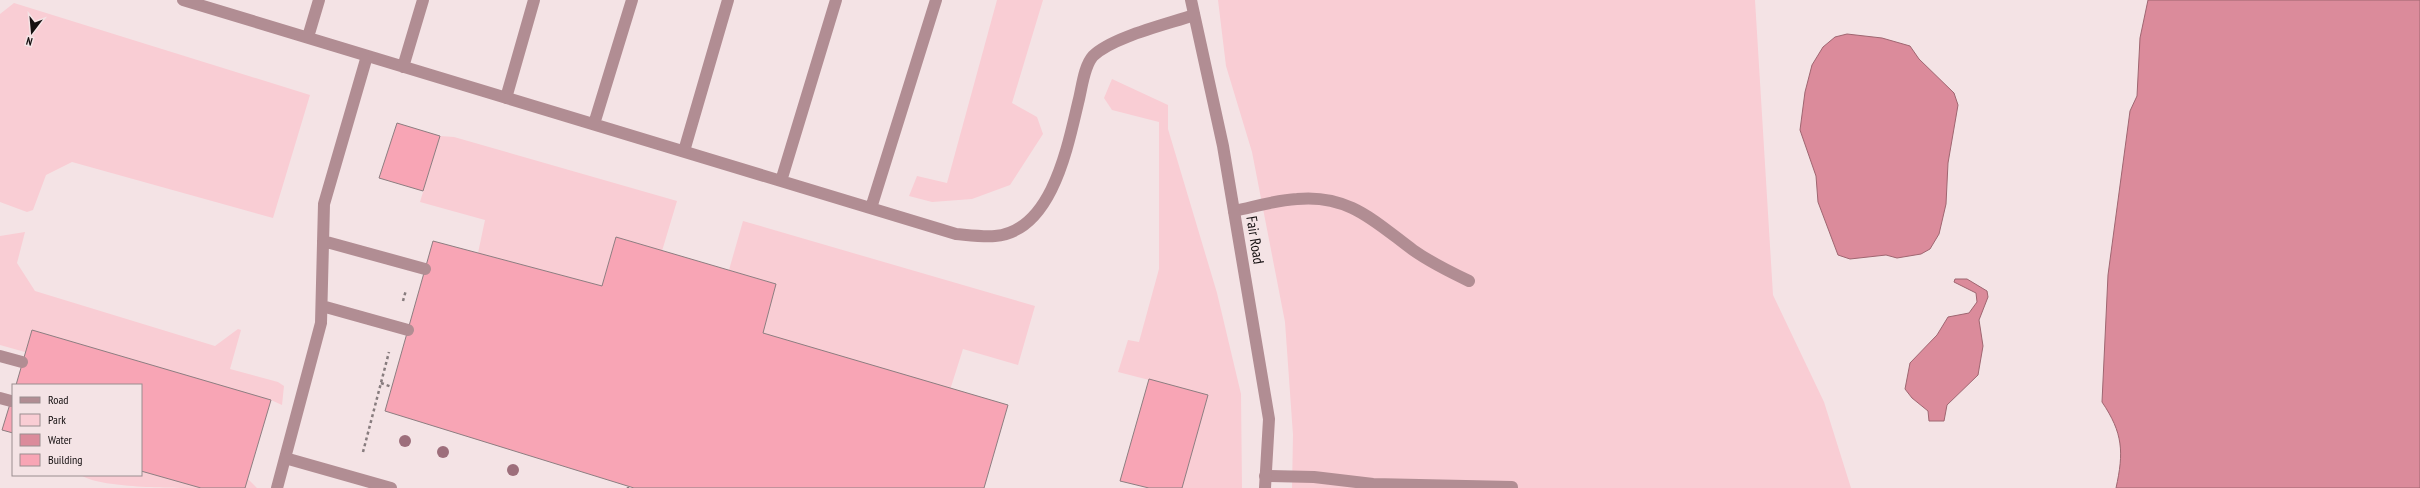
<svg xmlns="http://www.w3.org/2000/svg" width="2420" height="488" font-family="'PT Sans Narrow',sans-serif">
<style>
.green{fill:#f9cdd4}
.water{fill:#db8b9b;stroke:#9f6671}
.building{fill:#f8a5b5;stroke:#8d7d80}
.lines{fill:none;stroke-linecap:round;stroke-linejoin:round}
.path{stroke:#877c7e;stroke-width:2.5;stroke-dasharray:3 3;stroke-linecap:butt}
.lane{stroke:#b18d93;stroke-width:12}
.street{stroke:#b18d93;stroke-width:12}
.tree{fill:#9d6e7b}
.labels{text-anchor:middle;stroke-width:4;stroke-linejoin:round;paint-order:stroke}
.street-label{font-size:15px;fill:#140f10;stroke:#f4e3e5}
</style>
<rect width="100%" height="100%" fill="#f4e3e5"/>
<!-- green -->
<path class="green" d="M 997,0 L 1043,0 L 1012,103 L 1037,117 L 1043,134 L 1010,185 L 972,199 L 932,202 L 909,196 L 917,176 L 947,183 Z
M 1218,0 L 1755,0 L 1773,295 L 1824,402 L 1851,488 L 1292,488 L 1293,435 L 1285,322 L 1252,152 L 1226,66 Z
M 14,3 L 310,95 L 273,218 L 72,162 L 46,175 L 33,210 L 27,212 L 0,202 L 0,14 Z
M 1112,79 L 1168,105 L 1168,129 L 1217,293 L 1241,394 L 1242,488 L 1182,488 L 1208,395 L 1118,372 L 1128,340 L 1139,342 L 1159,269 L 1159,122 L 1112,110 L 1104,98 Z
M 440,136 L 454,137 L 677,201 L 662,251 L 616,237 L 602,286 L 478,253 L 485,220 L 420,202 Z
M 743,221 L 1035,306 L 1018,365 L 963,349 L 950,390 L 763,333 L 776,284 L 729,270 Z
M 25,232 L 17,263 L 35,291 L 215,346 L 238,329 L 241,330 L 230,369 L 278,382 L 284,386 L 282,405 L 271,400 L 32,330 L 25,352 L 0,345 L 0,236 Z
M 141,471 L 201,488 C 174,488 98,488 81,475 L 141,475 Z
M 248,479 L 257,488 L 245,488 Z"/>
<!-- water -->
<path class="water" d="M 2148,0 L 2420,0 L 2420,488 L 2116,488 C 2124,452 2123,433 2102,402 L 2108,275 L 2130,111 L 2137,96 L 2140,38 Z
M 1847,34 L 1882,38 L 1910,46 L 1919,59 L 1954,93 L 1958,105 L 1948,163 L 1946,204 L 1939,234 L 1930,249 L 1921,254 L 1897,258 L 1886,255 L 1850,259 L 1838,255 L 1818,202 L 1816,176 L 1800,130 L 1805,92 L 1812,65 L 1823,47 L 1835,37 Z
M 1955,279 L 1967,279 L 1987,291 L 1988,297 L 1979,320 L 1983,346 L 1978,375 L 1947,405 L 1944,421 L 1929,421 L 1928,411 L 1912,398 L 1905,389 L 1910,363 L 1937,335 L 1948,317 L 1969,313 L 1977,302 L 1976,293 L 1954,282 Z"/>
<!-- building -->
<path class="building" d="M 397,123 L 440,136 L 423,191 L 379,178 Z
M 616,237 L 776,284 L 763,333 L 1008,405 L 984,488 L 634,488 L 385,411 L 433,241 L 602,286 Z
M 32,330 L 271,400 L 245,488 L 201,488 L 141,471 L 141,385 L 16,385 Z
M 1149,379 L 1208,395 L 1182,488 L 1149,488 L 1120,481 Z
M 13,394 L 13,433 L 2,430 Z"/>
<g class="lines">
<!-- path -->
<path class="path" d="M 403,301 L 406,290
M 381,383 L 392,387
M 363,452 L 389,352
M 628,488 L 628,487"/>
<!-- lane -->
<path class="lane" d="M 183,0 L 956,234 C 968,235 983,237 995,236 C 1053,231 1068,144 1079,99 C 1082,87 1084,66 1093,56 C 1112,37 1168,24 1194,15
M 308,37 L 319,0
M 403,67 L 423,0
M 506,98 L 534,0
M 594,124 L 632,0
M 684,151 L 728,0
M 781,181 L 836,0
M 871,208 L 936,0
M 1234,211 C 1254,207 1276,200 1297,199 C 1349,194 1375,222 1413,250 C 1430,262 1450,272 1469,281
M 323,241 L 425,269
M 322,306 L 408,330
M 0,356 L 22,362
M 0,398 L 11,401
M 285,458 L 391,488
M 1265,476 L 1314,477 L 1373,484 L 1512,487
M 277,488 L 321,323 L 324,204 L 367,56"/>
<!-- street -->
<path class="street" d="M 1191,0 L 1223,146 L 1269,419 L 1265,488"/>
</g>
<!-- trees -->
<g class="tree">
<circle cx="405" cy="441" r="6"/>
<circle cx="443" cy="452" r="6"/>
<circle cx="513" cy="470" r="6"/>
</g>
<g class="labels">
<!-- street labels -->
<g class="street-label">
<text transform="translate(1255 240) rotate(81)" y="5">Fair Road</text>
</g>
</g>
<!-- legend -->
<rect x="12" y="384" width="130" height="92" fill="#f4e3e5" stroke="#9a8e90"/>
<rect x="20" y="397" width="20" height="6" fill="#b18d93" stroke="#9a8e90"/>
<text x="48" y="404" font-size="12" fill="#140f10">Road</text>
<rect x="20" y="414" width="20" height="12" fill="#f9cdd4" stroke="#9a8e90"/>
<text x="48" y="424" font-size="12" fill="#140f10">Park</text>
<rect x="20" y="434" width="20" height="12" fill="#db8b9b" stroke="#9a8e90"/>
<text x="48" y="444" font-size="12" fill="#140f10">Water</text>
<rect x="20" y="454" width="20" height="12" fill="#f8a5b5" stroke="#9a8e90"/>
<text x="48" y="464" font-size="12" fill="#140f10">Building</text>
<!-- north arrow -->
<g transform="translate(32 32) rotate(196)" stroke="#f4e3e5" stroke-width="3" paint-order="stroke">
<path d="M0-3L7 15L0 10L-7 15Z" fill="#140f10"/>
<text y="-6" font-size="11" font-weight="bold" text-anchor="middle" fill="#140f10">N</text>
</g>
</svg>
